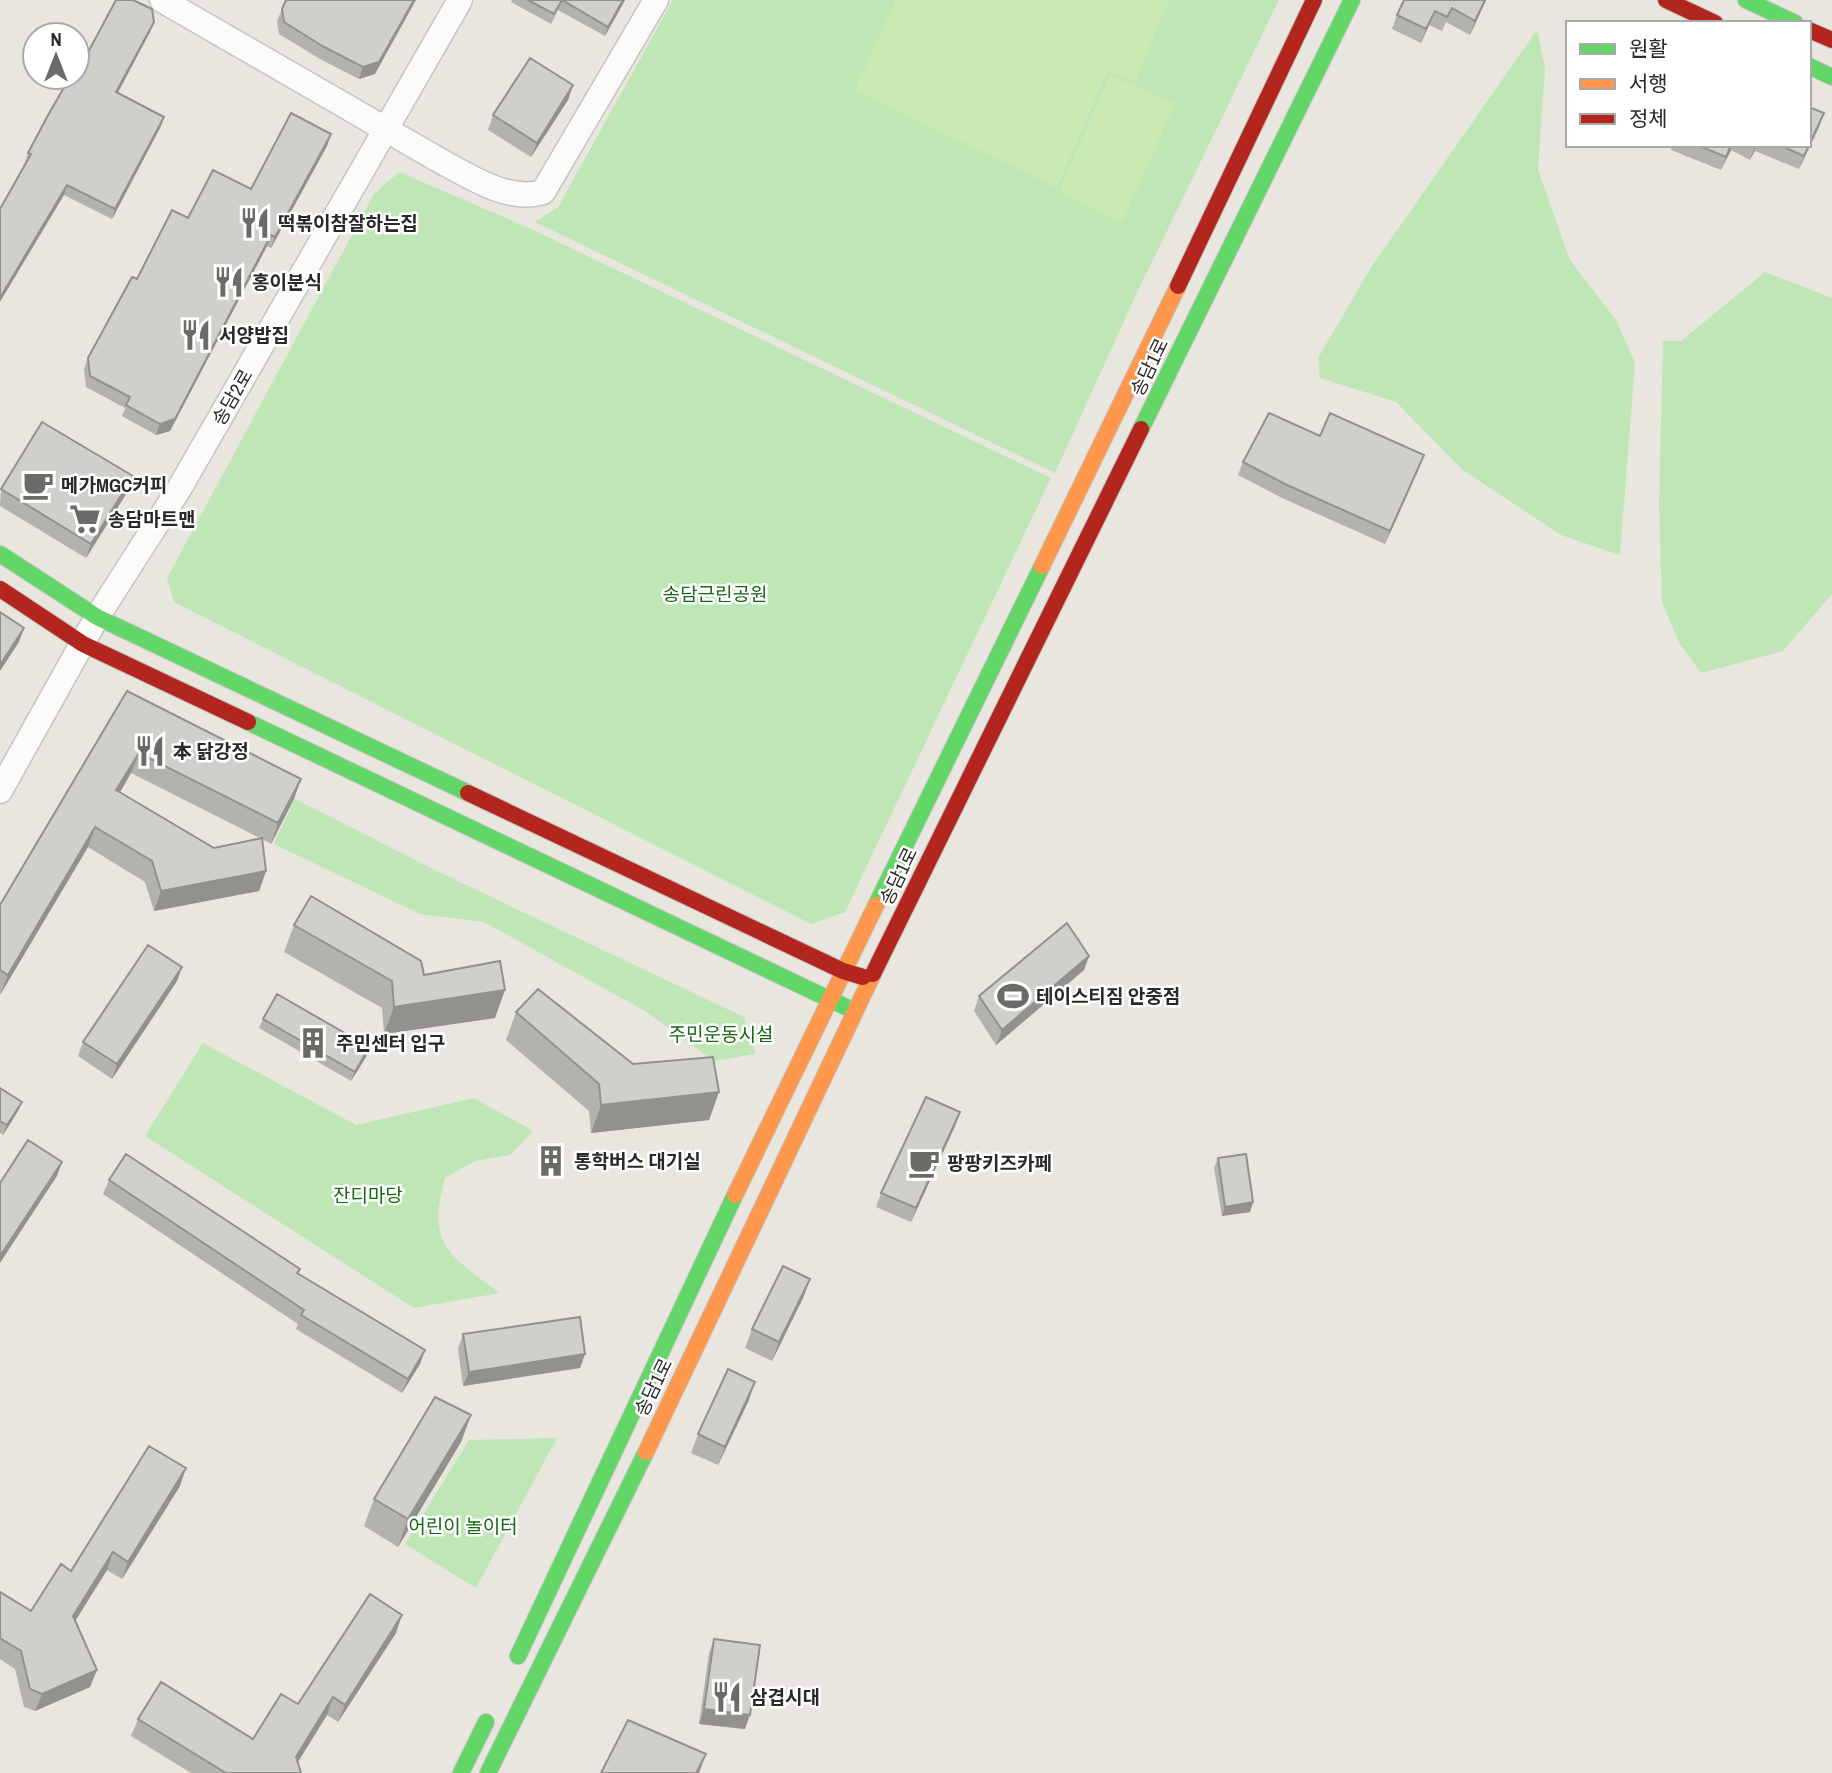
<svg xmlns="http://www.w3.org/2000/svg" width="1832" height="1773" font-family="'Archivo Narrow','Noto Sans KR',sans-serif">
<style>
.green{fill:#bfe6b5}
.pitch{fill:#caeab2}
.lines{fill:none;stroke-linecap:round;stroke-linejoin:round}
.street-casing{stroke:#c5c4c4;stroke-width:27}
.fast-casing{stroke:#c5c4c4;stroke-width:18}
.slow-casing{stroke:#c5c4c4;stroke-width:18}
.jam-casing{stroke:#c5c4c4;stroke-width:18}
.street{stroke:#fcfbfa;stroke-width:24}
.fast{stroke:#63d668;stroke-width:16}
.slow{stroke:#ff974d;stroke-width:16}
.jam{stroke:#b3261e;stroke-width:16}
.wall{fill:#b3b2ad;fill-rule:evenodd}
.shaded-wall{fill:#92918d}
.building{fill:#d0cfc9;stroke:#92918d;stroke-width:2}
.labels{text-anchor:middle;stroke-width:5;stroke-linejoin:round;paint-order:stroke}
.poi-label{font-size:19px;font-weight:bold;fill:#292929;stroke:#fff;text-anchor:start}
.street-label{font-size:19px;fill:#292929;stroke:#fff}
.park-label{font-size:19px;fill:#166816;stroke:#fff}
</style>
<rect width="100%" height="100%" fill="#e8e6de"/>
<!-- green -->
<path class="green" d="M 673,0 L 1279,0 L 1135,297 L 1055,473 L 535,222 L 558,207 Z
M 1537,30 L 1545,68 L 1538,170 L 1570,260 L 1616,320 L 1635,363 L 1620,555 L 1561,535 L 1463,470 L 1396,402 L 1320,378 L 1318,358 L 1372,266 Z
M 399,172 L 529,228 L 1051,478 L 845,912 L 811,924 L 174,602 L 167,578 L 374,194 Z
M 1765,272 L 1832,298 L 1832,594 L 1783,651 L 1701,673 L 1680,644 L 1662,603 L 1659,504 L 1663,341 L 1681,341 Z
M 295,799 L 443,874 L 744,1017 L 755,1054 L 714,1061 L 645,1011 L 484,922 L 420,914 L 274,844 Z
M 203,1043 L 356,1125 L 474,1098 L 533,1131 L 510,1155 L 475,1161 L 445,1178 C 426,1247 450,1254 499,1293 L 414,1308 L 145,1136 Z
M 557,1438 L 476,1588 L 405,1544 L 469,1440 Z"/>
<!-- pitch -->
<path class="pitch" d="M 896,0 L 1169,0 L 1135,82 L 1107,72 L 1057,188 L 855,90 Z
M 1110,75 L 1175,104 L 1122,222 L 1059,191 Z"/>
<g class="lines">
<defs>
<path id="street" d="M 162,0 L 437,159 C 467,175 508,203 543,192 L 656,0
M 0,791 L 97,617 L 179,489 L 460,0"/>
<path id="fast" d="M 1746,0 L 1795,23
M 1809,66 L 1832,77
M 1141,429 L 1352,0
M 0,554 L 97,617 L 468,793
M 248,722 L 850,1009
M 876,905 L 1042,566
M 518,1656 L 735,1195
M 461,1773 L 486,1722
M 488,1773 L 646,1452"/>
<path id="slow" d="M 1042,566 L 1178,286
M 735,1195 L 876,905
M 646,1452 L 873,974"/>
<path id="jam" d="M 1666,0 L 1715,23
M 1809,30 L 1832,40
M 1178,286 L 1314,0
M 0,589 L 83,644 L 248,722
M 468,793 L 843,971 L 863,977
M 873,974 L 1141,429"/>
</defs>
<!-- street casing -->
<use href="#street" class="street-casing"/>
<!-- fast casing -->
<use href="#fast" class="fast-casing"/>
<!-- slow casing -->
<use href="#slow" class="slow-casing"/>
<!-- jam casing -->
<use href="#jam" class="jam-casing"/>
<!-- street -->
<use href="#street" class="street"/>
<!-- fast -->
<use href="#fast" class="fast"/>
<!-- slow -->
<use href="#slow" class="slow"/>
<!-- jam -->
<use href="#jam" class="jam"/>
</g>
<!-- wall -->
<path class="wall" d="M 512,0 L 625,0 L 605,36 L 558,10 L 551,24 L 511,2 Z
M 1486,0 L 1470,35 L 1446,22 L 1442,31 L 1429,25 L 1421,43 L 1392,29 L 1397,15 Z
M 282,9 L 375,74 L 359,79 L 320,59 L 279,34 L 277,21 Z
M 154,22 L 150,32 L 118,93 L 164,117 L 161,126 L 112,219 L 64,195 L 25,162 L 28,153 L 85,58 Z
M 573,85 L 568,100 L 531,157 L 488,130 L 493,115 Z
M 1819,127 L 1799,169 L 1755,151 L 1750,160 L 1731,150 L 1721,170 L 1671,150 L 1672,145 L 1809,145 Z
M 331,134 L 327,146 L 271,248 L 267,246 L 170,431 L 156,435 L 122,416 L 125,408 L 86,387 L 84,369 L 88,358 L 137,279 L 188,218 L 251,189 Z
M 1320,436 L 1419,468 L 1385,544 L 1282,498 L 1238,475 L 1243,462 Z
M 133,476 L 128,491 L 86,558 L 0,506 L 1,489 Z
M 127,691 L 294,799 L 271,844 L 262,839 L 266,871 L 259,891 L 154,911 L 145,882 L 88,847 L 0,995 L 0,905 ZM 131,773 L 260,838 L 214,848 L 120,792 Z
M 294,925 L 424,975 L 495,1018 L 384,1034 L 382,1008 L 284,952 Z
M 1089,956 L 1084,970 L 996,1045 L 974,1011 L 979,996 Z
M 182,967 L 177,981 L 112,1079 L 78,1056 L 83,1042 Z
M 516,1012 L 633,1064 L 719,1092 L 709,1120 L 591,1133 L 589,1111 L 506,1040 Z
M 263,1019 L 369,1047 L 366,1057 L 351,1081 L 259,1028 Z
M 0,1088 L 18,1111 L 3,1135 L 0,1133 Z
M 955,1126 L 911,1222 L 876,1207 L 881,1193 Z
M 1218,1158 L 1253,1202 L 1250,1212 L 1222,1216 L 1214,1168 Z
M 109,1180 L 300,1269 L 298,1274 L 425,1350 L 420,1364 L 402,1393 L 296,1329 L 298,1324 L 103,1194 Z
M 810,1279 L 803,1298 L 772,1361 L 745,1348 L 752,1329 Z
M 463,1334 L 585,1354 L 580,1368 L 463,1386 L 458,1349 Z
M 749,1400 L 718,1465 L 691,1453 L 698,1434 Z
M 471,1415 L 461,1442 L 398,1547 L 364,1526 L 374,1499 Z
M 180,1486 L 122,1579 L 107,1570 L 75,1621 L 90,1687 L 35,1711 L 24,1707 L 15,1669 L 0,1659 L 0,1592 L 31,1611 L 71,1571 Z
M 396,1633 L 338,1722 L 327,1715 L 298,1762 L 301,1773 L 191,1773 L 131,1736 L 138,1719 L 253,1739 Z
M 714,1639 L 745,1729 L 699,1724 L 709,1653 Z"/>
<!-- shaded-wall -->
<path class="shaded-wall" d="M 414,0 L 416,0 L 375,74 L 359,79 L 363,67 Z
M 623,0 L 625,0 L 605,36 L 608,27 Z
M 1485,0 L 1486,0 L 1470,35 L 1475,21 Z
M 1435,11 L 1429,25 L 1421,43 L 1426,29 Z
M 154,22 L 150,32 L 113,101 L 116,92 Z
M 573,85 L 568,100 L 531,157 L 537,143 Z
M 1824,113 L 1819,127 L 1799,169 L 1804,156 Z
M 164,117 L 161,126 L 112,219 L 115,209 Z
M 331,134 L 327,146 L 271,248 L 275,237 Z
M 1731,145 L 1732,145 L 1731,150 L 1721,170 Z
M 1756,145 L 1757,145 L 1750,160 L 1755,146 Z
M 67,185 L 64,195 L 0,302 L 0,298 Z
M 271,235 L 267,246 L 170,431 L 156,435 L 160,424 Z
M 1424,455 L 1419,468 L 1385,544 L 1390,531 Z
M 133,476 L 128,491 L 86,558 L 91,544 Z
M 24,628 L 19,642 L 0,671 L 0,665 Z
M 139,753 L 131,773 L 109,811 L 116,790 Z
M 301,779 L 294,799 L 271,844 L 278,823 Z
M 95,827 L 88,847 L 0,995 L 8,975 Z
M 266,871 L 259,891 L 154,911 L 161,891 Z
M 1089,956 L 1084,970 L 996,1045 L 1002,1030 Z
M 182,967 L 177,981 L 112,1079 L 117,1064 Z
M 505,990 L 495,1018 L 384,1034 L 394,1007 Z
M 369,1047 L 366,1057 L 351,1081 L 355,1072 Z
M 719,1092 L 709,1120 L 591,1133 L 601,1105 Z
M 22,1102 L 18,1111 L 3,1135 L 7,1125 Z
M 960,1112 L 955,1126 L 911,1222 L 916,1208 Z
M 62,1162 L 57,1176 L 0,1263 L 0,1256 Z
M 1253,1202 L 1250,1212 L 1222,1216 L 1225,1207 Z
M 810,1279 L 803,1298 L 772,1361 L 779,1342 Z
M 425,1350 L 420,1364 L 402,1393 L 408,1379 Z
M 585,1354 L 580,1368 L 463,1386 L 469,1372 Z
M 755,1382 L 749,1400 L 718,1465 L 725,1447 Z
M 471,1415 L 461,1442 L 398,1547 L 408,1519 Z
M 186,1468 L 180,1486 L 122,1579 L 128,1562 Z
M 113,1552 L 107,1570 L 67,1634 L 73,1616 Z
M 402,1615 L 396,1633 L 338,1722 L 345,1705 Z
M 97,1670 L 90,1687 L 35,1711 L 42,1694 Z
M 333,1697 L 327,1715 L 291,1773 L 296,1757 Z
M 704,1709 L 750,1715 L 745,1729 L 699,1724 Z
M 706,1754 L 699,1773 L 696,1773 Z"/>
<!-- building -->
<path class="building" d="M 116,0 L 133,0 L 152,9 L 154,22 L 116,92 L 164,117 L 115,209 L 67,185 L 0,298 L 0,209 L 31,154 L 28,153 L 47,117 L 70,77 L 77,77 L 77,65 L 82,56 L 85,58 Z
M 286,0 L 414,0 L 379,62 L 363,67 L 324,47 L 284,22 L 282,9 Z
M 528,0 L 623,0 L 608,27 L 562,0 L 554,14 Z
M 1404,0 L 1485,0 L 1475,21 L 1452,8 L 1447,17 L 1435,11 L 1426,29 L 1397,15 Z
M 530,58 L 573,85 L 537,143 L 493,115 Z
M 1809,107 L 1824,113 L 1809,145 Z
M 291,113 L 331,134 L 275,237 L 271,235 L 175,419 L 160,424 L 126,405 L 130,397 L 90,376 L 88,358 L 132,277 L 137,279 L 172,210 L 188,218 L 213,170 L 251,189 Z
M 1697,145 L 1731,145 L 1726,157 Z
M 1779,145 L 1809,145 L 1804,156 Z
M 1269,413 L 1320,436 L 1330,413 L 1424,455 L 1390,531 L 1287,485 L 1243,462 Z
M 42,422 L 133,476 L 91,544 L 1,489 Z
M 0,612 L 24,628 L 0,665 Z
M 127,691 L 301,779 L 278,823 L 139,753 L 116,790 L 214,848 L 262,838 L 266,871 L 161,891 L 152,861 L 95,827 L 8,975 L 0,970 L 0,905 Z
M 311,896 L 421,961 L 424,975 L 500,961 L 505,990 L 394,1007 L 392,981 L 294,925 Z
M 1067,923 L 1089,956 L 1002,1030 L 979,996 Z
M 148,945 L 182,967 L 117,1064 L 83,1042 Z
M 538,989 L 633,1064 L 713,1057 L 719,1092 L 601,1105 L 599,1084 L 516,1012 Z
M 277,994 L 369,1047 L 355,1072 L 263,1019 Z
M 0,1088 L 22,1102 L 7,1125 L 0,1121 Z
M 926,1097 L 960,1112 L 916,1208 L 881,1193 Z
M 28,1140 L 62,1162 L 0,1256 L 0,1183 Z
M 126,1154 L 300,1269 L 297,1273 L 425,1350 L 408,1379 L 301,1315 L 304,1310 L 109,1180 Z
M 1246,1154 L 1253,1202 L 1225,1207 L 1218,1158 Z
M 783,1266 L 810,1279 L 779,1342 L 752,1329 Z
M 580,1317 L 585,1354 L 469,1372 L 463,1334 Z
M 728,1369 L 755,1382 L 725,1447 L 698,1434 Z
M 435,1397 L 471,1415 L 408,1519 L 374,1499 Z
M 149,1446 L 186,1468 L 128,1562 L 113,1552 L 73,1616 L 97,1670 L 42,1694 L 30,1689 L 21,1651 L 0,1638 L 0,1592 L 31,1611 L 61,1564 L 71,1571 Z
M 370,1594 L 402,1615 L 345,1705 L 333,1697 L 296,1757 L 301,1773 L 226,1773 L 138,1719 L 161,1682 L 253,1739 L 281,1694 L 298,1704 Z
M 714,1639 L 760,1645 L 750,1715 L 704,1709 Z
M 628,1720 L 706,1754 L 696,1773 L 601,1773 Z"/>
<!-- icons -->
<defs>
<symbol id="restaurant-bare" viewBox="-9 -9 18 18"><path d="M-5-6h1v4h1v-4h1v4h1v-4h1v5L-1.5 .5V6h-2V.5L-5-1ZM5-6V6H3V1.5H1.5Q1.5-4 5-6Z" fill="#6c6b68" stroke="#fff" stroke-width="2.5" paint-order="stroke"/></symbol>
<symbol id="cafe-bare" viewBox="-9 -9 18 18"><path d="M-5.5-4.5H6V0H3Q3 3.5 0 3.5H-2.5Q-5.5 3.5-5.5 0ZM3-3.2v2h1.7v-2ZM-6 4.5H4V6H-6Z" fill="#6c6b68" stroke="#fff" stroke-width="2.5" paint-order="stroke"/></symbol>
<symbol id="supermarket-bare" viewBox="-9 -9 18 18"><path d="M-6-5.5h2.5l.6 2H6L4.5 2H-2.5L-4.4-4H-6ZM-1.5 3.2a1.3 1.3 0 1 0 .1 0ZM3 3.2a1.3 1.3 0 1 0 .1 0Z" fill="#6c6b68" stroke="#fff" stroke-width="2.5" paint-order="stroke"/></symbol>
<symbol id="stadium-bare" viewBox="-9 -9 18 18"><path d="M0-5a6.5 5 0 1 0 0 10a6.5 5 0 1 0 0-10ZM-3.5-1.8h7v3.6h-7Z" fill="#6c6b68" stroke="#fff" stroke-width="2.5" paint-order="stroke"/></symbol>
<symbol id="building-bare" viewBox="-9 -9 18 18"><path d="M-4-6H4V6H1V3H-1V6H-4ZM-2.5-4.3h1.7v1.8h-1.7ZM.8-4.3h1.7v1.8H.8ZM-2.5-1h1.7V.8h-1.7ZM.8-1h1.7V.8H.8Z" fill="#6c6b68" stroke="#fff" stroke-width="2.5" paint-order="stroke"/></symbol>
</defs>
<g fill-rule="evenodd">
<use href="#restaurant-bare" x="233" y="201" width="44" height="44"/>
<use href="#restaurant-bare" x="207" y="260" width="44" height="44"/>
<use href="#restaurant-bare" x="174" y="313" width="44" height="44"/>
<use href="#cafe-bare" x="16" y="463" width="44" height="44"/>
<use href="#supermarket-bare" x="63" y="497" width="44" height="44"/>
<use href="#restaurant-bare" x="128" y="729" width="44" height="44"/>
<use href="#stadium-bare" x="991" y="974" width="44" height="44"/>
<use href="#building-bare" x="291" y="1021" width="44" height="44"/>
<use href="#building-bare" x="529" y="1139" width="44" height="44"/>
<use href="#cafe-bare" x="902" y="1141" width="44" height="44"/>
<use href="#restaurant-bare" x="705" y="1675" width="44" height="44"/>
</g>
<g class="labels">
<!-- poi labels -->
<g class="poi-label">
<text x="278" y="230">떡볶이참잘하는집</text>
<text x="252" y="289">홍이분식</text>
<text x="219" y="342">서양밥집</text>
<text x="61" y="492">메가MGC커피</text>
<text x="108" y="526">송담마트맨</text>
<text x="173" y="758">本 닭강정</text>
<text x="1036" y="1003">테이스티짐 안중점</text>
<text x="336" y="1050">주민센터 입구</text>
<text x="574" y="1168">통학버스 대기실</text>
<text x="947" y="1170">팡팡키즈카페</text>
<text x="750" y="1704">삼겹시대</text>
</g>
<!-- street labels -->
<g class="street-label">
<text transform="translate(1149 367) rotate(-64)" y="7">송담1로</text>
<text transform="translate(232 397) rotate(-60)" y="7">송담2로</text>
<text transform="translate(898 876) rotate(-64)" y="7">송담1로</text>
<text transform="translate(653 1387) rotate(-64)" y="7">송담1로</text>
</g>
<!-- park labels -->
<g class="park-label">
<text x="715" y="601">송담근린공원</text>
<text x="721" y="1041">주민운동시설</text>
<text x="368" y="1202">잔디마당</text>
<text x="463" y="1533">어린이 놀이터</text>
</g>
</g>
<!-- legend -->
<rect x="1566" y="21" width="245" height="126" fill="#ffffff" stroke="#a9a9a9" stroke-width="2"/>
<rect x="1580" y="44" width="35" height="10" fill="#63d668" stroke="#a9a9a9" stroke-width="2"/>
<text x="1629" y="56" font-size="21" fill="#292929">원활</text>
<rect x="1580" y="79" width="35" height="10" fill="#ff974d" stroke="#a9a9a9" stroke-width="2"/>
<text x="1629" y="91" font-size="21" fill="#292929">서행</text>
<rect x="1580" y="114" width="35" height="10" fill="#b3261e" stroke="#a9a9a9" stroke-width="2"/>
<text x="1629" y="126" font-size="21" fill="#292929">정체</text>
<!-- north arrow -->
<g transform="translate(56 56)"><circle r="33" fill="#ffffff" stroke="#a9a9a9" stroke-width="2"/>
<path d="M0-5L12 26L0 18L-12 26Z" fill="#6c6b68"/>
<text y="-10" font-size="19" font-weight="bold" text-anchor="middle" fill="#292929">N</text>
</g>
</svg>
